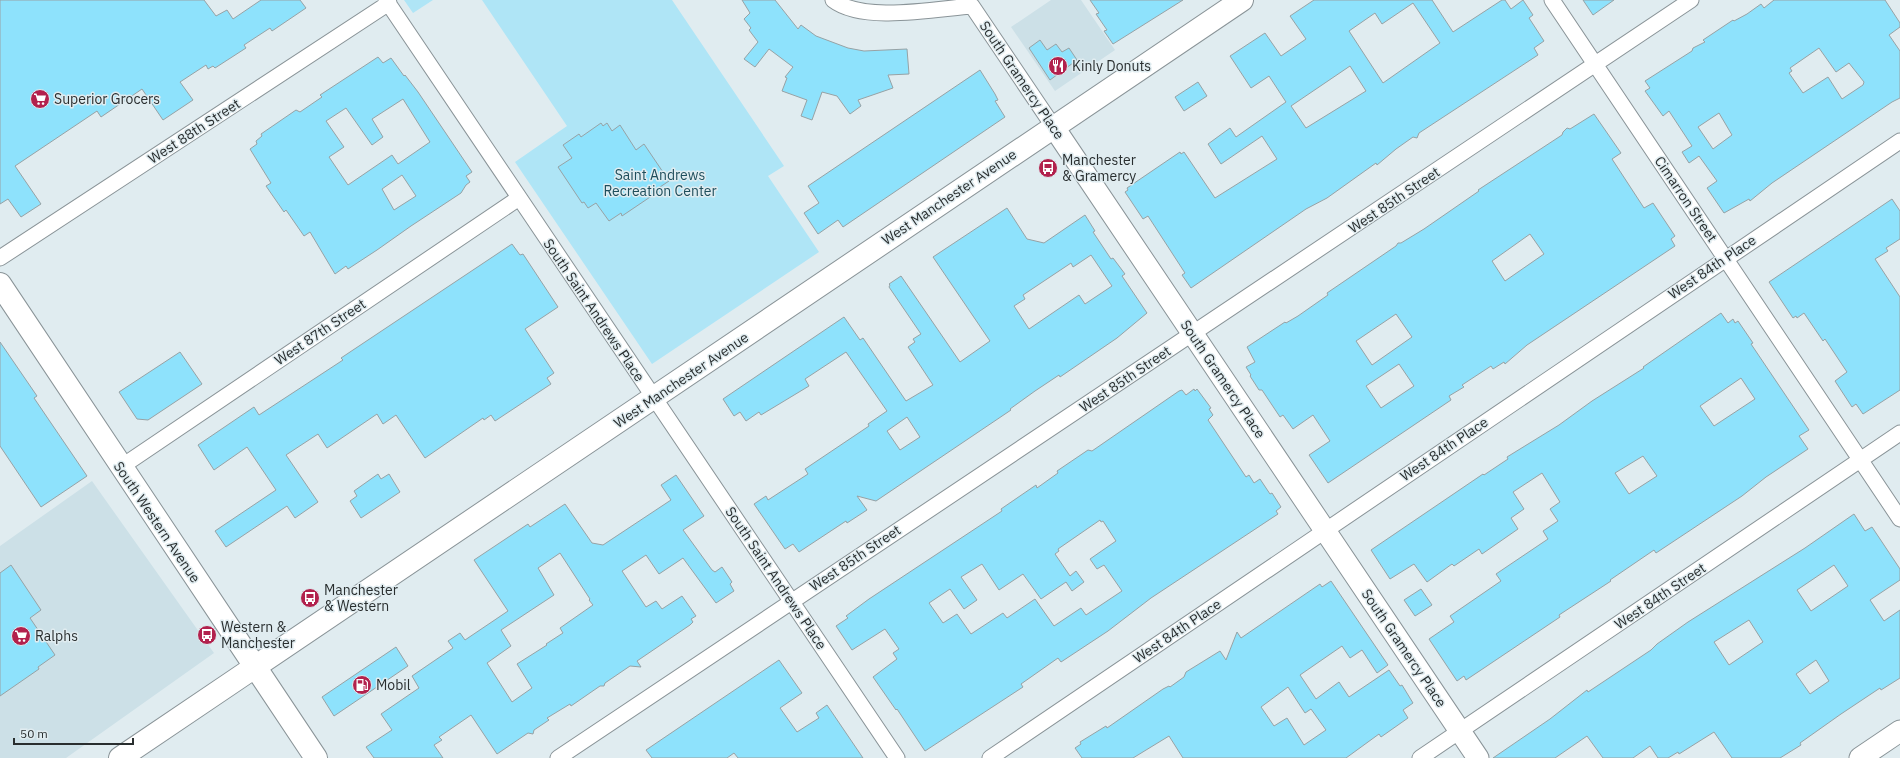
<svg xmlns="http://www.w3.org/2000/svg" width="1900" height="758" font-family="'IBM Plex Sans',sans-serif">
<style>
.built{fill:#cce0e7}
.green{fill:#afe5f6}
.building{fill:#8ee2fc;stroke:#97a2a5;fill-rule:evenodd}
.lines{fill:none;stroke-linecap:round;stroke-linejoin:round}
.street-casing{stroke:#8a9498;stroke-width:17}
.secondary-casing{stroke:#8a9498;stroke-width:23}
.primary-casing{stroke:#8a9498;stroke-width:24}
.street{stroke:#fff;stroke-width:15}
.secondary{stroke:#fff;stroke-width:21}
.primary{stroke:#fff;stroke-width:22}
.labels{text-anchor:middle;stroke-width:3;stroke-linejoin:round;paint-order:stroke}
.poi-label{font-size:14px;fill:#292e2f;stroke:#e0ecf0;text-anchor:start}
.street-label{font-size:14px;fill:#292e2f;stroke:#e0ecf0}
.park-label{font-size:14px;fill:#1e4e5c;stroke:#e0ecf0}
</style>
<rect width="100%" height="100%" fill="#e0ecf0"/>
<!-- built -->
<path class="built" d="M 1051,0 L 1081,0 L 1115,50 L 1055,91 L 1011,27 Z
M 92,481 L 214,653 L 66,758 L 0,758 L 0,546 Z"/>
<!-- green -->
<path class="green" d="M 404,0 L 433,0 L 413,13 Z
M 482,0 L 672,0 L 784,166 L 768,176 L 819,252 L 652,364 L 515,162 L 567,126 Z"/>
<!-- building -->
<path class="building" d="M 0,0 L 204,0 L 216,16 L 227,10 L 233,19 L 261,0 L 300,0 L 306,8 L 272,31 L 270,28 L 244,45 L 246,48 L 215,68 L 213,66 L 208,69 L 206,65 L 180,82 L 193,100 L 163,120 L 142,89 L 101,117 L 97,111 L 15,166 L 41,204 L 21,217 L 8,199 L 0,204 Z
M 742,0 L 775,0 L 798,29 L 801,25 L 816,36 L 848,48 L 864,51 L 907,49 L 909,74 L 888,75 L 893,88 L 858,100 L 861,106 L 850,114 L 837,96 L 822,92 L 812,120 L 801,116 L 807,100 L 782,91 L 787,78 L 785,77 L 793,67 L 769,49 L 755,67 L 744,59 L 758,42 L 749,30 L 751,28 L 744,19 L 750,13 Z
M 1090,0 L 1183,0 L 1113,44 L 1104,31 L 1107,30 L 1096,14 L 1099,13 Z
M 1314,0 L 1432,0 L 1453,32 L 1502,0 L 1505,0 L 1511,9 L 1523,0 L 1533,15 L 1529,18 L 1544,41 L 1534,48 L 1538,55 L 1419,133 L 1417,138 L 1413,137 L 1396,149 L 1377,165 L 1376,163 L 1327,198 L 1306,209 L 1191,288 L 1182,275 L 1185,273 L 1148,216 L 1143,219 L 1125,192 L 1128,190 L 1127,188 L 1180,152 L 1181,154 L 1184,152 L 1215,198 L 1277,159 L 1262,136 L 1221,164 L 1208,144 L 1230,128 L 1236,137 L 1286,102 L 1269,76 L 1251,88 L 1230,56 L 1265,33 L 1281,56 L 1306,39 L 1290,16 ZM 1413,3 L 1440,43 L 1383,83 L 1349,31 L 1375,13 L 1382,24 ZM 1350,66 L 1366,91 L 1306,128 L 1291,106 Z
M 1583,0 L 1614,0 L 1593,15 Z
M 1774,0 L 1885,0 L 1900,23 L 1900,27 L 1889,35 L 1900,51 L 1900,98 L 1892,102 L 1772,183 L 1750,201 L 1749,199 L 1724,213 L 1707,188 L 1717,181 L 1699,156 L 1689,163 L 1682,152 L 1692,146 L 1669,111 L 1663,116 L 1645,91 L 1650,88 L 1645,81 L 1692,51 L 1693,48 L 1705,42 L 1703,40 L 1733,20 L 1734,21 L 1747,14 L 1761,4 L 1764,8 ZM 1819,48 L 1836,72 L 1849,63 L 1864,82 L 1863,85 L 1842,99 L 1828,77 L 1803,93 L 1789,73 L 1792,71 L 1790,68 ZM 1719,113 L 1732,135 L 1713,149 L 1698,127 Z
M 1040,40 L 1047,50 L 1056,44 L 1062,52 L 1069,48 L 1077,60 L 1050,80 L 1029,48 Z
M 378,57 L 383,63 L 391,58 L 404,76 L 405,75 L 418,92 L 472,172 L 466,176 L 470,182 L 466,185 L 461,193 L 411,226 L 377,250 L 348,269 L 346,266 L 335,274 L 310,232 L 304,236 L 286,210 L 284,212 L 266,186 L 271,183 L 250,149 L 257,144 L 256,141 L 262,136 L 261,134 L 296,110 L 300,112 L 322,97 L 320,95 ZM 403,99 L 430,142 L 398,164 L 392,155 L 348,185 L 329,157 L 344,147 L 326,121 L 346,108 L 372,145 L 383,137 L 372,119 ZM 402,175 L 416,196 L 394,210 L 382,189 Z
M 980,70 L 995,94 L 998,100 L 995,101 L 1005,117 L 843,227 L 838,220 L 818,234 L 804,213 L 819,203 L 808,186 Z
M 1198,82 L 1207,96 L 1184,111 L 1175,97 Z
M 1594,114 L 1621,153 L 1612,159 L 1644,208 L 1653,203 L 1675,236 L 1671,239 L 1675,246 L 1527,345 L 1505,364 L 1504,362 L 1493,369 L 1491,366 L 1462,385 L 1464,387 L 1449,396 L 1451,400 L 1328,483 L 1309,455 L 1330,441 L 1313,415 L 1293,429 L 1283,415 L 1280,417 L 1262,390 L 1259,390 L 1250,376 L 1251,375 L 1246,367 L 1255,362 L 1247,347 L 1285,322 L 1286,323 L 1298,316 L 1328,295 L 1327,293 L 1396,246 L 1398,243 L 1401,243 L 1424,229 L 1479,191 L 1478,190 L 1562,135 L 1563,132 L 1567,128 L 1570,129 ZM 1530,234 L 1544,254 L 1505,281 L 1492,261 ZM 1396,314 L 1412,337 L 1372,365 L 1356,341 ZM 1399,364 L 1414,386 L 1381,408 L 1366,386 Z
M 601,123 L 603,126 L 607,123 L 612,131 L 620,125 L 636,150 L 644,144 L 669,181 L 657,189 L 659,191 L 622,216 L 621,213 L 609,221 L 596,203 L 588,208 L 584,202 L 582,203 L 558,167 L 572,158 L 563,145 L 579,134 L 581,137 Z
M 1892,199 L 1900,211 L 1900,239 L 1886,248 L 1888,251 L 1875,259 L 1900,297 L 1900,390 L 1863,414 L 1856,404 L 1852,407 L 1835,381 L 1847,372 L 1825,339 L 1823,341 L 1804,313 L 1797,318 L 1796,316 L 1793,318 L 1769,282 Z
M 1007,208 L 1027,239 L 1044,243 L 1085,215 L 1095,231 L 1093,232 L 1111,259 L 1113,258 L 1125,274 L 1122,276 L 1147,313 L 1117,338 L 1060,377 L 1059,375 L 1035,391 L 1010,409 L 1011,410 L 876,501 L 857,496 L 867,510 L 847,523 L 846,521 L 799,552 L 793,544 L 785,549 L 754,504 L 766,496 L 768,500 L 808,474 L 805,469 L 869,426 L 868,424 L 887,411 L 846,352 L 805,379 L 809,386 L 761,415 L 759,412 L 746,421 L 740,412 L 734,416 L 723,399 L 844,317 L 860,340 L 863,338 L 906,401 L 933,385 L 908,347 L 915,342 L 913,339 L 921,334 L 889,287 L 890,285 L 889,284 L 901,276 L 960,362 L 990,341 L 933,257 ZM 1091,255 L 1112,286 L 1085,304 L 1079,295 L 1029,329 L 1014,306 L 1025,299 L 1023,295 L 1071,263 L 1073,267 ZM 907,417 L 920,437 L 900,450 L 887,431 Z
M 512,244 L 520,255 L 523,254 L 558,307 L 525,329 L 554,373 L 547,378 L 551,384 L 495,421 L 491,415 L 484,420 L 483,418 L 425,458 L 396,415 L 383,424 L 377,414 L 327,448 L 318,434 L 286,455 L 318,502 L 295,518 L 287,506 L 226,547 L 215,531 L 276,490 L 247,447 L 214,470 L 198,445 L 254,407 L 259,415 L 343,360 L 341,358 Z
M 1721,313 L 1728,323 L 1733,319 L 1735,323 L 1738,321 L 1753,343 L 1751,344 L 1809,430 L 1799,436 L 1808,449 L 1766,477 L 1742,496 L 1656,553 L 1654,550 L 1610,580 L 1611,581 L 1559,615 L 1560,617 L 1481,670 L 1466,680 L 1464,676 L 1457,681 L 1429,639 L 1454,622 L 1450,616 L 1501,581 L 1496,574 L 1548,539 L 1543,531 L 1558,521 L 1550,509 L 1560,502 L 1542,473 L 1513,492 L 1524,509 L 1511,518 L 1518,529 L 1482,554 L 1479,549 L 1454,566 L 1452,564 L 1427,582 L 1414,564 L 1390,579 L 1371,550 L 1483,474 L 1484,475 L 1508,459 L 1507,457 L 1559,425 L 1592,401 L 1644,368 L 1643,367 ZM 1741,378 L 1755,399 L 1714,426 L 1700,406 ZM 1643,456 L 1657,476 L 1629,494 L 1615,473 Z
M 0,342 L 37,396 L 34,398 L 87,476 L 41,507 L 0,446 Z
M 180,352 L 202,384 L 148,420 L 137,419 L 119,392 Z
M 1194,389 L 1195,391 L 1197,389 L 1211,408 L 1209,409 L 1213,415 L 1208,420 L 1246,477 L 1249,475 L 1254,483 L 1260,479 L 1270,494 L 1272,493 L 1281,507 L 1276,511 L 1278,514 L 1151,598 L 1108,631 L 1061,662 L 1058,658 L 1021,684 L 1023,687 L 925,751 L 897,709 L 896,710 L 873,677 L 897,659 L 893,653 L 899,649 L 885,629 L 852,650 L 836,626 L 848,618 L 846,616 L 869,599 L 1002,511 L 1001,509 L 1036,485 L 1037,488 L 1058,473 L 1057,471 L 1088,450 L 1092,451 L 1179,391 L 1182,390 L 1186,395 ZM 1100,520 L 1101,522 L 1103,521 L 1116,541 L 1090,559 L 1097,569 L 1104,565 L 1122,591 L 1086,615 L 1081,608 L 1054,626 L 1035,599 L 1007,618 L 1003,613 L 971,634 L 957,614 L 943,623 L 929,603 L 950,589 L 964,609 L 977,600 L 961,577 L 982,564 L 999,590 L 1023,574 L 1041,599 L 1066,582 L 1072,591 L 1084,582 L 1076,571 L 1070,576 L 1055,554 L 1059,551 L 1058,549 Z
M 378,474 L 381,479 L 389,474 L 400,492 L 361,518 L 350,501 L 357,496 L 354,491 Z
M 676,475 L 704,516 L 683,530 L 712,570 L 715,572 L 722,567 L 732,582 L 730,584 L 734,591 L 716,603 L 683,558 L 659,574 L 646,555 L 622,571 L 646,607 L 656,601 L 662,609 L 682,596 L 696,616 L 691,619 L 693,622 L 690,625 L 637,661 L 641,667 L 630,666 L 605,683 L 604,686 L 600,686 L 571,706 L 570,704 L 547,718 L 549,720 L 534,730 L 533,734 L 528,733 L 497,754 L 471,715 L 439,737 L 442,740 L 434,745 L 443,758 L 374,758 L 366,747 L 392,730 L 381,714 L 419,688 L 412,676 L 453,648 L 448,641 L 460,633 L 465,640 L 508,611 L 474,560 L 528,524 L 530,527 L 565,504 L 592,543 L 603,545 L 671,500 L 661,485 ZM 560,553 L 590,599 L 589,600 L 593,605 L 560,628 L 563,633 L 546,644 L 547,645 L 517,664 L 532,688 L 512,702 L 487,663 L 511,646 L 501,630 L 554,595 L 538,568 Z
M 1854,514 L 1865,531 L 1872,527 L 1900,569 L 1900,580 L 1870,600 L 1884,621 L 1900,610 L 1900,678 L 1881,690 L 1880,688 L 1841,714 L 1800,743 L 1801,745 L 1780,758 L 1732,758 L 1714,732 L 1679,754 L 1678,752 L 1668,758 L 1658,758 L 1650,746 L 1633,758 L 1603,758 L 1587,736 L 1555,758 L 1493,758 L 1550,719 L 1587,690 L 1588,692 L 1651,650 L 1657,644 L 1688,622 L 1805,548 ZM 1834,565 L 1848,586 L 1811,611 L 1797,590 ZM 1749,620 L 1763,642 L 1729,665 L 1714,642 ZM 1816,660 L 1829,681 L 1810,694 L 1796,674 Z
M 11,565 L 41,610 L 30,618 L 55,655 L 38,667 L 39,669 L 0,696 L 0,573 Z
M 1331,581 L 1388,665 L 1377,673 L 1362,650 L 1350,658 L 1342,646 L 1300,675 L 1316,699 L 1339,682 L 1349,697 L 1389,670 L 1400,686 L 1402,685 L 1413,703 L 1403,710 L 1408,718 L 1381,737 L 1379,734 L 1346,758 L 1183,758 L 1169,736 L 1133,758 L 1082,758 L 1075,748 L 1081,744 L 1080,742 L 1106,726 L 1107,728 L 1163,689 L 1169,686 L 1170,687 L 1184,677 L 1186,672 L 1220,651 L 1226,660 L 1237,632 L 1241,638 L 1320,584 L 1322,587 ZM 1288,687 L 1305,713 L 1311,709 L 1326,730 L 1304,745 L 1287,718 L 1274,726 L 1261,707 Z
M 1421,589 L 1432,605 L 1415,616 L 1404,600 Z
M 396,647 L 408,666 L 334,716 L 322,697 Z
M 779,660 L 802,693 L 780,708 L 797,732 L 819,718 L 816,713 L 827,705 L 863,758 L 738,758 L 734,753 L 727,758 L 652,758 L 646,750 Z"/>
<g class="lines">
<defs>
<path id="street" d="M 386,0 L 897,758
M 833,0 C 863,23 935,9 972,6
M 1552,0 L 1900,519
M 972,6 L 1053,126
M 0,258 L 389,3
M 121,467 L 519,198
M 558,758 L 1691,0
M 990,758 L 1900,141
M 1420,758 L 1900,433"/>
<path id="secondary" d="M 1053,126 L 1478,758
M 1860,758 L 1900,731"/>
<path id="primary" d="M 0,284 L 316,758
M 120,758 L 1242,0"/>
</defs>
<!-- street casing -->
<use href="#street" class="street-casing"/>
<!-- secondary casing -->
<use href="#secondary" class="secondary-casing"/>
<!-- primary casing -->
<use href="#primary" class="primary-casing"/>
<!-- street -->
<use href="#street" class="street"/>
<!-- secondary -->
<use href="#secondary" class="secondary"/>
<!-- primary -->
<use href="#primary" class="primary"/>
</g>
<!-- icons -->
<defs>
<symbol id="restaurant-disc" viewBox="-11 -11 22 22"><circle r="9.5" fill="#b2214d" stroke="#e0ecf0"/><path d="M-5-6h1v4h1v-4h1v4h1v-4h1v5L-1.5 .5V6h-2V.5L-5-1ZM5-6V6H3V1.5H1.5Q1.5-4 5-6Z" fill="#fff"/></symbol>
<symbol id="supermarket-disc" viewBox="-11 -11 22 22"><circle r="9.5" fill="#b2214d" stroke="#e0ecf0"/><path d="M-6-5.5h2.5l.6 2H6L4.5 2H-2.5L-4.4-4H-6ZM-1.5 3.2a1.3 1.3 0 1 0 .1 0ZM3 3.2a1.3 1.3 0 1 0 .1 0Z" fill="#fff"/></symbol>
<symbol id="bus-disc" viewBox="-11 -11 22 22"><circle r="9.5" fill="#b2214d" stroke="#e0ecf0"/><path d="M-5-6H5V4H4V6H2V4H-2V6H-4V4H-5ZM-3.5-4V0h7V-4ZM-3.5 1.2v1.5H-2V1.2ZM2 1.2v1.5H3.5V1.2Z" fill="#fff"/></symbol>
<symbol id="fuel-disc" viewBox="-11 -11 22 22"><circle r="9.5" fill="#b2214d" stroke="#e0ecf0"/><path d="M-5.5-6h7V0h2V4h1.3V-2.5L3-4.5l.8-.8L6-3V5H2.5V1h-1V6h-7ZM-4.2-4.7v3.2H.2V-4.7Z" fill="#fff"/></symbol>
</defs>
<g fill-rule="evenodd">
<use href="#restaurant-disc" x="1047" y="55" width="22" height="22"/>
<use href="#supermarket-disc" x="29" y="88" width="22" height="22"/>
<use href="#bus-disc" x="1037" y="157" width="22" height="22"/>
<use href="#bus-disc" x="299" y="587" width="22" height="22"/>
<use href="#bus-disc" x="196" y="624" width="22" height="22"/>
<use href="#supermarket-disc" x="10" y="625" width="22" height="22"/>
<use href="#fuel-disc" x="351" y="674" width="22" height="22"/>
</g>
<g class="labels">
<!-- poi labels -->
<g class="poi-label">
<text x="1072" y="71">Kinly Donuts</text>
<text x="54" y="104">Superior Grocers</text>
<text x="1062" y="165">Manchester<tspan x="1062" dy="16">&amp; Gramercy</tspan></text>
<text x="324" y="595">Manchester<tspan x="324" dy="16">&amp; Western</tspan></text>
<text x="221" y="632">Western &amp;<tspan x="221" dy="16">Manchester</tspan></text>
<text x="35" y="641">Ralphs</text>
<text x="376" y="690">Mobil</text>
</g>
<!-- street labels -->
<g class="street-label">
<text transform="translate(1022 80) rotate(56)" y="5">South Gramercy Place</text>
<text transform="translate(194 131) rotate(-33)" y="5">West 88th Street</text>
<text transform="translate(949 197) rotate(-34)" y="5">West Manchester Avenue</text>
<text transform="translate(1686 199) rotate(56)" y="5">Cimarron Street</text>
<text transform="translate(1394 200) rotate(-34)" y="5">West 85th Street</text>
<text transform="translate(1712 267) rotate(-34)" y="5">West 84th Place</text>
<text transform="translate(594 310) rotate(56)" y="5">South Saint Andrews Place</text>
<text transform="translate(320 332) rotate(-34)" y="5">West 87th Street</text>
<text transform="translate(1125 379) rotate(-34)" y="5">West 85th Street</text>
<text transform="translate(1223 379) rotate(56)" y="5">South Gramercy Place</text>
<text transform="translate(681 380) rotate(-34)" y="5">West Manchester Avenue</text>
<text transform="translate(1444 449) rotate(-34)" y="5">West 84th Place</text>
<text transform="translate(157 522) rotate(56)" y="5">South Western Avenue</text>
<text transform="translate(855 558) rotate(-34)" y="5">West 85th Street</text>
<text transform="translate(776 578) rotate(56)" y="5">South Saint Andrews Place</text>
<text transform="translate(1660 596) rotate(-34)" y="5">West 84th Street</text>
<text transform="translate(1177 631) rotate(-34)" y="5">West 84th Place</text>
<text transform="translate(1404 648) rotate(56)" y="5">South Gramercy Place</text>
</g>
<!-- park labels -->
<g class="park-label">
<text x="660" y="180">Saint Andrews<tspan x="660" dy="16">Recreation Center</tspan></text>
</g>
</g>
<!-- scale -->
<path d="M14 738v6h119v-6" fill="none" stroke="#292e2f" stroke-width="2"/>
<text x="20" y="738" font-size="12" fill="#292e2f" stroke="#e0ecf0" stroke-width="3" paint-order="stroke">50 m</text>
</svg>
